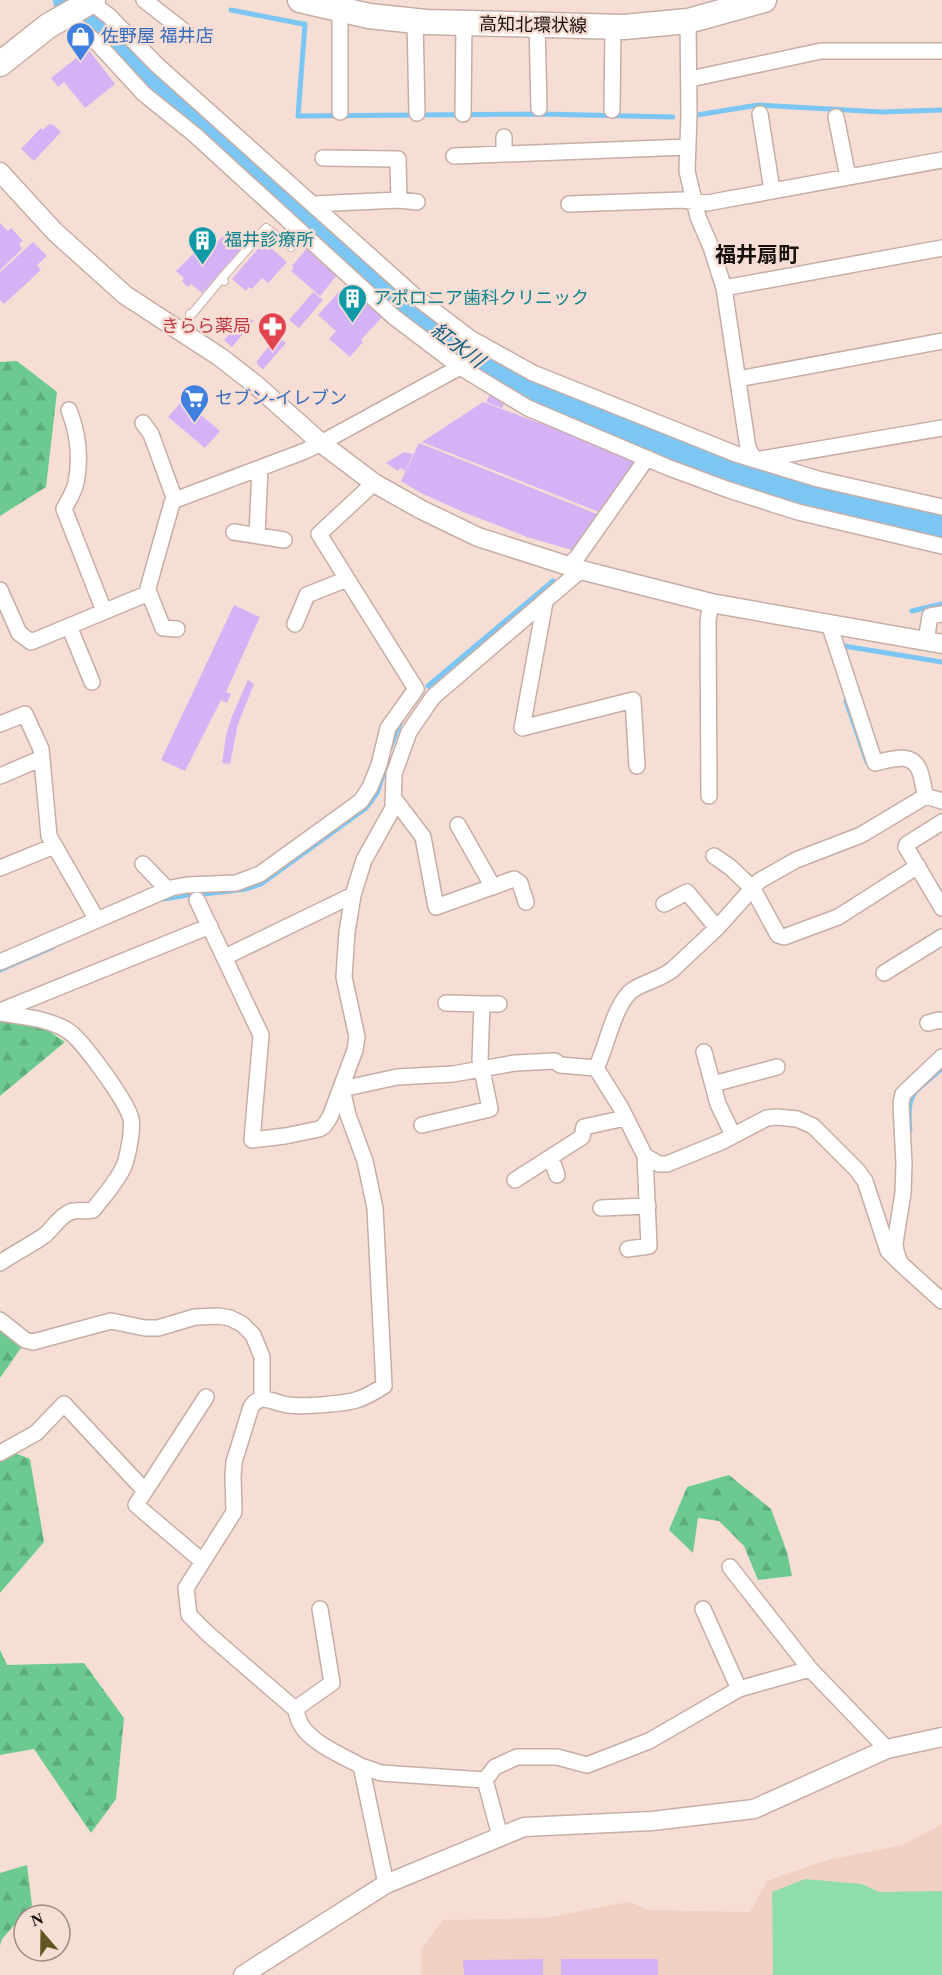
<svg xmlns="http://www.w3.org/2000/svg" width="942" height="1975" font-family="'Times New Roman','Noto Sans JP',serif">
<style>
.built{fill:#f1d0c4}
.forest{fill:url(#forest-firs)}
.pitch{fill:#90ddac}
.lines{fill:none;stroke-linecap:round;stroke-linejoin:round}
.stream{stroke:#7cc6f3;stroke-width:5}
.river{stroke:#7cc6f3;stroke-width:30}
.building{fill:#d4b2f5}
.service-casing{stroke:#c6aea6;stroke-width:10}
.minor-casing{stroke:#c6aea6;stroke-width:18}
.tertiary-casing{stroke:#c6aea6;stroke-width:21}
.primary-casing{stroke:#c6aea6;stroke-width:27}
.service{stroke:#fff;stroke-width:8}
.minor{stroke:#fff;stroke-width:15}
.tertiary{stroke:#fff;stroke-width:18}
.primary{stroke:#fff;stroke-width:24}
.labels{text-anchor:middle;stroke-width:5;stroke-linejoin:round;paint-order:stroke}
.street-label{font-size:18px;fill:#19110e;stroke:#f7ded5}
.shop-label{font-size:18px;fill:#366cbe;stroke:#f7ded5;text-anchor:start}
.culture-label{font-size:18px;fill:#0d838f;stroke:#f7ded5;text-anchor:start}
.health-label{font-size:18px;fill:#be3a42;stroke:#f7ded5;text-anchor:end}
.water-label{font-size:20px;font-style:italic;fill:#135f84;stroke:#f7ded5}
.quarter-label{font-size:21px;font-weight:bold;fill:#19110e;stroke:#f7ded5}
</style>
<defs>
<pattern id="forest-firs" width="22" height="20" patternUnits="userSpaceOnUse" patternTransform="scale(1.5)"><rect width="22" height="20" fill="#6cca91"/><path d="M5 1l3.5 6h-7zM16 11l3.5 6h-7z" fill="#5dac7c"/></pattern>
</defs>
<rect width="100%" height="100%" fill="#f7ded5"/>
<!-- built -->
<path class="built" d="M 942,1824 L 942,1975 L 421,1975 L 421,1950 L 443,1920 L 544,1918 L 628,1902 L 649,1910 L 750,1912 L 767,1881 L 827,1860 L 903,1845 Z"/>
<!-- forest -->
<path class="forest" d="M 17,361 L 57,392 L 46,487 L 0,516 L 0,362 Z
M 0,1019 L 40,1025 L 65,1042 L 0,1096 Z
M 0,1322 L 23,1345 L 0,1378 Z
M 0,1447 L 30,1459 L 44,1542 L 0,1593 Z
M 729,1475 L 771,1509 L 787,1552 L 792,1576 L 758,1580 L 744,1546 L 719,1521 L 698,1518 L 693,1553 L 669,1530 L 687,1487 Z
M 0,1650 L 7,1665 L 84,1663 L 124,1718 L 116,1799 L 91,1833 L 34,1749 L 0,1755 Z
M 27,1865 L 32,1905 L 2,1939 L 0,1946 L 0,1873 Z"/>
<!-- pitch -->
<path class="pitch" d="M 805,1879 L 862,1884 L 879,1892 L 942,1891 L 942,1975 L 773,1975 L 772,1892 Z"/>
<g class="lines">
<!-- stream -->
<path class="stream" d="M 231,10 L 303,24
M 87,17 L 96,14
M 305,24 L 298,116 L 541,114 L 673,117
M 697,115 L 758,105 L 882,112 L 942,110
M 912,611 L 942,604
M 844,646 L 942,662
M 428,686 L 553,581
M 846,701 L 867,762
M 390,748 L 400,723
M 204,894 L 246,889 L 261,884 L 366,808 L 377,793 L 387,763
M 164,899 L 193,894
M 0,970 L 53,947
M 910,1130 C 906,1089 915,1094 942,1068"/>
<!-- river -->
<path class="river" d="M 68,0 L 212,128 L 395,297 L 463,351 L 486,366 L 546,400 L 720,471 L 803,497 L 942,529"/>
</g>
<!-- building -->
<path class="building" d="M 88,49 L 115,84 L 85,108 L 64,82 L 58,87 L 51,78 Z
M 49,124 L 51,125 L 52,124 L 61,132 L 34,161 L 21,149 L 41,128 L 43,130 Z
M 0,223 L 8,231 L 11,228 L 23,241 L 19,244 L 22,249 L 0,270 Z
M 225,233 L 242,248 L 202,293 L 191,284 L 188,287 L 182,281 L 184,278 L 176,271 L 197,250 L 198,251 L 202,247 L 206,250 L 209,245 L 210,246 L 214,242 L 216,244 Z
M 33,242 L 47,256 L 37,265 L 41,270 L 4,304 L 0,300 L 0,272 Z
M 264,242 L 287,262 L 268,283 L 262,278 L 252,289 L 249,287 L 246,291 L 232,279 Z
M 308,247 L 321,259 L 319,261 L 326,267 L 328,265 L 338,274 L 320,296 L 291,271 L 294,267 L 292,266 Z
M 345,285 L 382,317 L 361,340 L 363,342 L 350,357 L 329,339 L 336,331 L 318,315 Z
M 313,292 L 323,300 L 299,328 L 289,320 Z
M 245,316 L 254,321 L 232,347 L 224,340 Z
M 277,336 L 286,343 L 263,369 L 257,364 L 257,361 Z
M 490,394 L 504,404 L 502,408 L 486,402 Z
M 183,400 L 220,431 L 205,448 L 168,417 Z
M 483,402 L 636,459 L 599,512 L 422,442 Z
M 419,443 L 597,514 L 572,550 L 527,537 L 463,512 L 421,493 L 401,481 Z
M 404,452 L 413,454 L 405,471 L 400,468 L 398,471 L 386,463 Z
M 234,605 L 260,617 L 226,692 L 231,694 L 227,703 L 221,700 L 185,771 L 161,760 Z
M 248,680 L 254,684 L 238,724 L 230,764 L 222,763 L 226,736 L 232,716 Z
M 543,1959 L 543,1975 L 464,1975 L 463,1960 Z
M 561,1959 L 658,1959 L 658,1975 L 561,1975 Z"/>
<g class="lines">
<defs>
<path id="service" d="M 224,281 L 221,279 L 266,228 L 291,247
M 190,314 L 192,314 L 221,279"/>
<path id="minor" d="M 88,0 L 109,16 L 157,65 L 416,297 L 470,338 L 533,373 L 736,454 L 818,479 L 942,507
M 144,0 L 189,35
M 64,15 L 98,44 L 144,94 L 195,135 L 394,317 L 460,367 L 528,408 L 667,467 L 729,490 L 798,512 L 942,546
M 415,20 L 417,113
M 688,21 L 689,115 L 687,171 L 698,217 L 711,247 L 724,288 L 748,448 L 755,460 L 942,428
M 537,25 L 539,108
M 690,79 L 821,51 L 942,51
M 612,110 L 613,27
M 340,112 L 340,9
M 463,114 L 464,23
M 760,114 L 772,190
M 836,117 L 848,177
M 504,137 L 504,154
M 454,156 L 687,147
M 399,200 L 417,202
M 313,204 L 399,200 L 398,159 L 323,158
M 569,204 L 682,200 L 707,203 L 942,160
M 724,288 L 942,248
M 738,379 L 942,341
M 69,410 C 78,433 81,458 76,483 C 74,492 68,501 64,509 L 104,611
M 143,423 L 151,434 L 175,500
M 234,532 L 284,540
M 257,535 L 260,468
M 568,566 L 578,556 L 647,458
M 0,590 L 19,633 L 31,642 L 149,593 L 148,588 L 172,503 L 175,500 L 305,451 L 321,443 L 460,367 L 478,343
M 149,593 L 163,628 L 177,629
M 545,602 L 522,728 L 633,700 L 637,766
M 295,624 L 307,595 L 347,579
M 829,624 L 875,763 C 892,759 913,751 920,772 C 923,780 923,788 926,796
M 69,626 L 92,682
M 926,641 L 930,616 L 942,614
M 0,724 L 25,714 L 41,749 L 49,836 L 97,920
M 0,776 L 42,758
M 709,796 L 708,621 L 711,603
M 395,800 L 423,837 L 436,907 L 514,879 L 520,883 L 526,902
M 942,822 L 907,844 L 906,847 L 942,908
M 458,825 L 493,887
M 714,856 L 730,867 L 753,889 L 778,935 L 784,937 L 838,917 L 918,866
M 143,864 L 167,889
M 0,868 L 54,846
M 197,900 L 261,1035 L 252,1140 L 285,1136 L 319,1129 L 324,1126 L 330,1117 L 355,1050 L 357,1037 L 344,977 L 347,932 L 353,895 L 364,860 L 393,808 L 394,774 L 409,732 L 433,697 L 581,570
M 664,904 L 687,892 L 717,928
M 225,957 L 353,895
M 0,962 L 171,888 L 187,885 L 236,883 L 260,874 L 361,801 L 370,787 L 379,765 L 388,728 L 416,689 L 319,534 L 374,483
M 884,973 L 942,937
M 482,1004 L 499,1004
M 0,1011 L 210,926
M 0,1013 C 22,1017 47,1018 67,1030 C 81,1038 128,1103 131,1119 C 133,1129 128,1158 123,1168 C 116,1183 103,1197 93,1210 C 85,1212 78,1209 70,1212 C 60,1216 53,1228 45,1235 C 33,1244 14,1253 0,1263
M 928,1023 L 939,1020 L 942,1021
M 704,1052 L 718,1104 L 733,1135
M 942,1057 L 903,1094 L 901,1103 L 904,1165 L 903,1193 L 895,1243 L 896,1251 L 900,1263 L 942,1301
M 596,1068 C 607,1047 614,1002 634,989 C 646,982 660,979 672,970 L 717,928 L 759,881 L 796,860 L 861,835 L 926,796 L 942,801
M 713,1084 L 777,1067
M 422,1125 L 490,1109 L 480,1060 L 482,1004 L 446,1003
M 551,1157 L 557,1175
M 515,1180 L 582,1137 L 584,1127 L 625,1118
M 601,1208 L 648,1206
M 628,1249 L 649,1246 L 645,1156
M 0,1320 L 25,1340 L 33,1342 L 111,1321 L 145,1328 L 158,1328 L 195,1317 L 219,1316 L 230,1318 L 242,1324 L 253,1335 L 262,1357 L 262,1398
M 0,1453 L 36,1433 L 64,1404 L 145,1491
M 202,1561 L 136,1505 L 206,1397
M 730,1567 L 810,1669 L 887,1749
M 703,1609 L 739,1689
M 295,1709 L 332,1683 L 320,1609
M 361,1766 L 381,1773 L 485,1780 L 500,1836
M 485,1780 L 495,1767 L 517,1757 L 557,1757 L 587,1765 L 649,1741 L 739,1689 L 810,1669
M 386,1884 L 361,1766 C 343,1756 309,1742 300,1723 C 298,1719 297,1713 295,1709 L 207,1633 L 189,1615 L 186,1588 L 234,1512 L 233,1477 L 234,1462 L 251,1407 C 260,1392 274,1403 288,1405 C 302,1407 347,1404 359,1399 C 368,1396 376,1391 384,1386 L 375,1208 L 365,1161 L 348,1115 L 342,1089 L 397,1077 L 453,1074 L 515,1063 L 555,1061 L 560,1065 L 596,1068 L 621,1108 L 645,1156 L 659,1164 L 667,1164 L 721,1142 L 767,1118 L 777,1117 L 797,1119 L 813,1126 L 857,1170 L 865,1181 L 888,1251 L 900,1263"/>
<path id="tertiary" d="M 0,172 L 55,232 L 125,295 L 220,357 L 255,384 L 321,443 L 374,483 L 422,510 L 478,537 L 581,570 L 711,603 L 942,644
M 243,1975 L 386,1884 L 524,1827 L 652,1821 L 754,1809 L 887,1749 L 942,1737"/>
<path id="primary" d="M 300,0 L 369,16 L 426,22 L 624,27 L 688,21 L 764,0
M 0,64 L 48,26 L 93,0"/>
</defs>
<!-- service casing -->
<use href="#service" class="service-casing"/>
<!-- minor casing -->
<use href="#minor" class="minor-casing"/>
<!-- tertiary casing -->
<use href="#tertiary" class="tertiary-casing"/>
<!-- primary casing -->
<use href="#primary" class="primary-casing"/>
<!-- service -->
<use href="#service" class="service"/>
<!-- minor -->
<use href="#minor" class="minor"/>
<!-- tertiary -->
<use href="#tertiary" class="tertiary"/>
<!-- primary -->
<use href="#primary" class="primary"/>
</g>
<!-- icons -->
<defs>
<symbol id="shop-pin" viewBox="-11 -11 22 30"><path d="M0 17L-7.5 6A9.5 9.5 0 1 1 7.5 6Z" fill="#3f7fe0" stroke="#f7ded5"/><path d="M-5-2.5h2.3a2.7 3.5 0 0 1 5.4 0H5L5.5 6h-11ZM-1.5-2.5h3a1.5 2.3 0 0 0-3 0Z" fill="#fff"/></symbol>
<symbol id="building-pin" viewBox="-11 -11 22 30"><path d="M0 17L-7.5 6A9.5 9.5 0 1 1 7.5 6Z" fill="#0f9aa8" stroke="#f7ded5"/><path d="M-4-6H4V6H1V3H-1V6H-4ZM-2.5-4.3h1.7v1.8h-1.7ZM.8-4.3h1.7v1.8H.8ZM-2.5-1h1.7V.8h-1.7ZM.8-1h1.7V.8H.8Z" fill="#fff"/></symbol>
<symbol id="pharmacy-pin" viewBox="-11 -11 22 30"><path d="M0 17L-7.5 6A9.5 9.5 0 1 1 7.5 6Z" fill="#e0444e" stroke="#f7ded5"/><path d="M-2-6h4v4h4v4h-4v4h-4v-4h-4v-4h4Z" fill="#fff"/></symbol>
<symbol id="supermarket-pin" viewBox="-11 -11 22 30"><path d="M0 17L-7.5 6A9.5 9.5 0 1 1 7.5 6Z" fill="#3f7fe0" stroke="#f7ded5"/><path d="M-6-5.5h2.5l.6 2H6L4.5 2H-2.5L-4.4-4H-6ZM-1.5 3.2a1.3 1.3 0 1 0 .1 0ZM3 3.2a1.3 1.3 0 1 0 .1 0Z" fill="#fff"/></symbol>
</defs>
<g fill-rule="evenodd">
<use href="#shop-pin" x="64" y="20" width="33" height="45"/>
<use href="#building-pin" x="186" y="224" width="33" height="45"/>
<use href="#building-pin" x="336" y="282" width="33" height="45"/>
<use href="#pharmacy-pin" x="256" y="310" width="33" height="45"/>
<use href="#supermarket-pin" x="178" y="382" width="33" height="45"/>
</g>
<g class="labels">
<!-- street labels -->
<g class="street-label">
<text transform="translate(533 25) rotate(1)" y="6">高知北環状線</text>
</g>
<!-- shop labels -->
<g class="shop-label">
<text x="101" y="42">佐野屋 福井店</text>
<text x="215" y="404">セブン-イレブン</text>
</g>
<!-- culture labels -->
<g class="culture-label">
<text x="224" y="246">福井診療所</text>
<text x="373" y="304">アポロニア歯科クリニック</text>
</g>
<!-- health labels -->
<g class="health-label">
<text x="251" y="332">きらら薬局</text>
</g>
<!-- water labels -->
<g class="water-label">
<text transform="translate(458 345) rotate(37)" y="7">紅水川</text>
</g>
<!-- quarter labels -->
<g class="quarter-label">
<text x="757" y="262">福井扇町</text>
</g>
</g>
<!-- north arrow -->
<g transform="translate(42 1933) rotate(340)"><circle r="28" fill="#f7ded5" stroke="#9e8c85" stroke-width="1.5"/>
<path d="M0-4.5L10 22L0 15L-10 22Z" fill="#605723"/>
<text y="-9" font-size="16" font-weight="bold" text-anchor="middle" fill="#19110e">N</text>
</g>
</svg>
